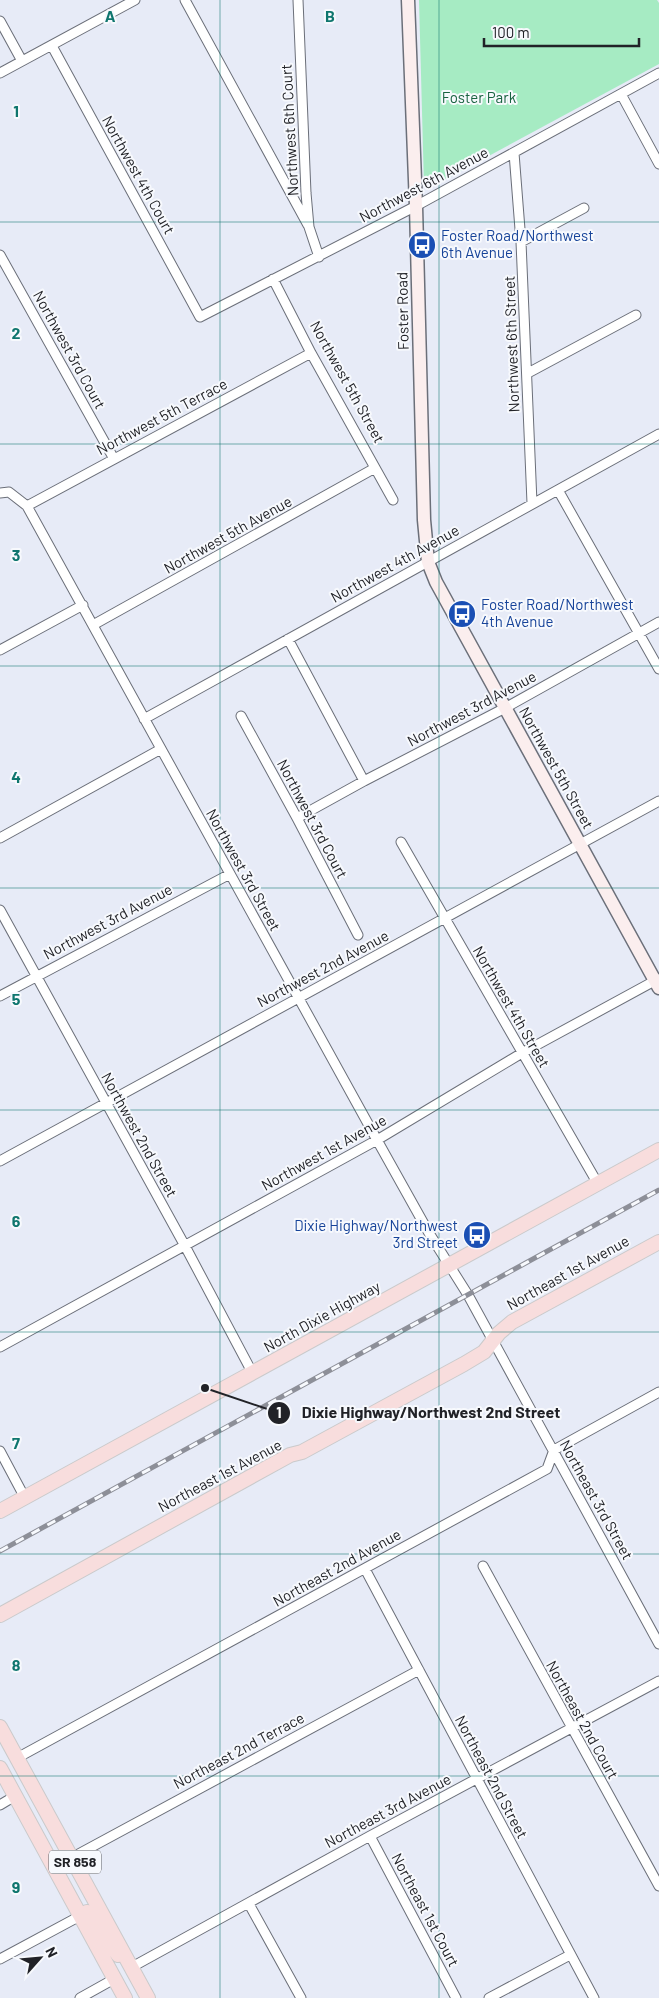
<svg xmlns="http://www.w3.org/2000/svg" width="659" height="1998" font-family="Barlow,sans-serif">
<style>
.green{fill:#a6ebc3}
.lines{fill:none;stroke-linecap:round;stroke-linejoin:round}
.street-casing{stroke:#6b6f79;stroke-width:11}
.secondary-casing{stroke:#6b6f79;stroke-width:15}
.primary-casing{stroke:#cacacb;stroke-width:16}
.street{stroke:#fff;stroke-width:9}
.secondary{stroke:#fbeeee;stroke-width:12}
.primary{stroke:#f8dddd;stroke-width:14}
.rail-casing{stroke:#8d8f98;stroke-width:5}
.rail{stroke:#f7f9fd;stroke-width:3;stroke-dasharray:9;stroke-linecap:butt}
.grid{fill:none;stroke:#0f766e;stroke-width:1;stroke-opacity:0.55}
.labels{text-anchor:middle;stroke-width:4;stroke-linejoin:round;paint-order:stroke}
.shield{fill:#f7f9fd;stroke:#616267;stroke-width:1}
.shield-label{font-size:14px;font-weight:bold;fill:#212227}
.park-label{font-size:15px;fill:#196341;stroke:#f7f9fd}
.street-label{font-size:15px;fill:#212227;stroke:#f7f9fd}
.transit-label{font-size:15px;fill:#164399;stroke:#f7f9fd;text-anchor:start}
.grid-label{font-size:16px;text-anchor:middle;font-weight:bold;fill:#0f766e;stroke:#f7f9fd;stroke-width:4;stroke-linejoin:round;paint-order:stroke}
.leader{fill:none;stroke:#212227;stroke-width:2}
.callout-dot{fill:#212227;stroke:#f7f9fd;stroke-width:2}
.mark-label{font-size:15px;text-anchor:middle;font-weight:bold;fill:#fff}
.callout-label{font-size:16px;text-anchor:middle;font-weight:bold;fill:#212227;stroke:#f7f9fd;stroke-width:4;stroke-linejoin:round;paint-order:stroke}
</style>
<rect width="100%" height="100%" fill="#e7ebf7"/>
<!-- green -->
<path class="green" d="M 419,0 L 657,0 L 659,3 L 659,64 L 435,185 L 424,186 Z"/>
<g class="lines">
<defs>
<path id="street" d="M 185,0 L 308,225
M 298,0 L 306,193 L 309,227 L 319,257
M 0,21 L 22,61
M 52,46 L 200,317 L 416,206 L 659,73
M 0,73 L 135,0
M 621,94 L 659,164
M 514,153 L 521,242 L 532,503
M 521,242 L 584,208
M 0,255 L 114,459
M 273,279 L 311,353 L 393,500
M 528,373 L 636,315
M 558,490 L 659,669
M 0,493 L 9,492 L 27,506 L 377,1140 L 429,1233 L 468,1295 L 659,1644
M 27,506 L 311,353
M 93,625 L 375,468
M 288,639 L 364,781
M 0,650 L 83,605
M 241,716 L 297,818 L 358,935
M 144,719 L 659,434
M 297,818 L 364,781 L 505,708 L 659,622
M 0,838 L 161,749
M 401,842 L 598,1184
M 0,910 L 185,1246 L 253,1374
M 0,996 L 230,874
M 0,1161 L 659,801
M 0,1347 L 377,1140 L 522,1053 L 658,979
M 0,1451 L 25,1498
M 483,1566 L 659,1886
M 365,1569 L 594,1998
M 17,1758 L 547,1469 L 554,1450 L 659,1392
M 0,1805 L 15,1796
M 370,1836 L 456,1998
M 73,1857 L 419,1670
M 249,1904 L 301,1998
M 0,1959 L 80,1916
M 132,1967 L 370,1836 L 659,1681
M 80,1998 L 114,1979
M 489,1998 L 570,1955"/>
<path id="secondary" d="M 408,0 L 416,206 L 424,520 L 428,562 L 436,582 L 659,988"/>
<path id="primary" d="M 0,1511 L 659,1150
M 0,1615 L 290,1455 L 302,1452 L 464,1364 L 484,1352 L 499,1333 L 512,1322 L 659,1242
M 0,1727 L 148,1998
M 0,1768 L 125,1998
M 87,1912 L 118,1955"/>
</defs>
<!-- street casing -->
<use href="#street" class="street-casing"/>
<!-- secondary casing -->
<use href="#secondary" class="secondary-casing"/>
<!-- primary casing -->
<use href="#primary" class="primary-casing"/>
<!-- street -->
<use href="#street" class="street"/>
<!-- secondary -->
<use href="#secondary" class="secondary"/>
<!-- primary -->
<use href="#primary" class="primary"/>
<defs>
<path id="rail" d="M 0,1551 L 659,1190"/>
</defs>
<!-- rail casing -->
<use href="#rail" class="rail-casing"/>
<!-- rail -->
<use href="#rail" class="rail"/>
</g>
<!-- grid -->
<path class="grid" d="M 220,0 L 220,1998M 439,0 L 439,1998M 0,222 L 659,222M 0,444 L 659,444M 0,666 L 659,666M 0,888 L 659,888M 0,1110 L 659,1110M 0,1332 L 659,1332M 0,1554 L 659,1554M 0,1776 L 659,1776"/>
<!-- icons -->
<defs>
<symbol id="bus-disc" viewBox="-11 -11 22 22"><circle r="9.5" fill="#1a4fb4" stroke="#f7f9fd"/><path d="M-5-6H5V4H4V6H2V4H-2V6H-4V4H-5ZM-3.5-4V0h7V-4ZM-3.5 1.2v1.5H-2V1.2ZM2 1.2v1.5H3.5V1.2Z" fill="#fff"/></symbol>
</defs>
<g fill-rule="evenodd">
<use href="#bus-disc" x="406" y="229" width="32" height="32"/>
<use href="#bus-disc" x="446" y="598" width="32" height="32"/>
<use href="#bus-disc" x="461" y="1219" width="32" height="32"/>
</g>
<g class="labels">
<!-- shield labels -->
<rect class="shield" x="49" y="1850.5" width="52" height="23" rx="4"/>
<g class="shield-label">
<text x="75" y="1867">SR 858</text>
</g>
<!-- park labels -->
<g class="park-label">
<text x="479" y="103">Foster Park</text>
</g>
<!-- street labels -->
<g class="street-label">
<text transform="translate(290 130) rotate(-93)" y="5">Northwest 6th Court</text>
<text transform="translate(138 175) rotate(61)" y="5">Northwest 4th Court</text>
<text transform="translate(424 185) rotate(-28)" y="5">Northwest 6th Avenue</text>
<text transform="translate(403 311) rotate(-91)" y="5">Foster Road</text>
<text transform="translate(512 344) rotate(-92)" y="5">Northwest 6th Street</text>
<text transform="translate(69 350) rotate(61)" y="5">Northwest 3rd Court</text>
<text transform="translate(347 382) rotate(61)" y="5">Northwest 5th Street</text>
<text transform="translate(162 417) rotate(-28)" y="5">Northwest 5th Terrace</text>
<text transform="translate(228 535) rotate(-29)" y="5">Northwest 5th Avenue</text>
<text transform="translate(395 564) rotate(-29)" y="5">Northwest 4th Avenue</text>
<text transform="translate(472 709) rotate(-28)" y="5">Northwest 3rd Avenue</text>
<text transform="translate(556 768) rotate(61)" y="5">Northwest 5th Street</text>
<text transform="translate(312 819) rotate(62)" y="5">Northwest 3rd Court</text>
<text transform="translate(243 870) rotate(61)" y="5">Northwest 3rd Street</text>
<text transform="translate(108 922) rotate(-28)" y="5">Northwest 3rd Avenue</text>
<text transform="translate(323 969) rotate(-28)" y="5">Northwest 2nd Avenue</text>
<text transform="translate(511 1007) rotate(60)" y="5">Northwest 4th Street</text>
<text transform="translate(139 1135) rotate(61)" y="5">Northwest 2nd Street</text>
<text transform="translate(324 1153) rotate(-29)" y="5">Northwest 1st Avenue</text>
<text transform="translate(568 1273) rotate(-29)" y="5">Northeast 1st Avenue</text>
<text transform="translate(322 1317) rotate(-29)" y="5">North Dixie Highway</text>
<text transform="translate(220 1476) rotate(-28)" y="5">Northeast 1st Avenue</text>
<text transform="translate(596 1500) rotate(61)" y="5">Northeast 3rd Street</text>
<text transform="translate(337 1568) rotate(-29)" y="5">Northeast 2nd Avenue</text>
<text transform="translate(582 1720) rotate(61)" y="5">Northeast 2nd Court</text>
<text transform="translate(239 1751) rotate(-28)" y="5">Northeast 2nd Terrace</text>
<text transform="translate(491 1777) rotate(62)" y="5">Northeast 2nd Street</text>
<text transform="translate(388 1811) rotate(-28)" y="5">Northeast 3rd Avenue</text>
<text transform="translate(425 1910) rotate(62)" y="5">Northeast 1st Court</text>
</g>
<!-- transit labels -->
<g class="transit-label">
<text x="441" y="241">Foster Road/Northwest<tspan x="441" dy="17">6th Avenue</tspan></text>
<text x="481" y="610">Foster Road/Northwest<tspan x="481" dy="17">4th Avenue</tspan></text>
<text x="458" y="1231" text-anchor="end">Dixie Highway/Northwest<tspan x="458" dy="17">3rd Street</tspan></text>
</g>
</g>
<g class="grid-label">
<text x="110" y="22">A</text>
<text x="330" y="22">B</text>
<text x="16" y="117">1</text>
<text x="16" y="339">2</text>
<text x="16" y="561">3</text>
<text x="16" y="783">4</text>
<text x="16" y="1005">5</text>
<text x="16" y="1227">6</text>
<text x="16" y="1449">7</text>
<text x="16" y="1671">8</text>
<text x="16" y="1893">9</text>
</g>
<!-- callouts -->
<path class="leader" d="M205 1388L279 1413"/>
<g class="callout-dot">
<circle cx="205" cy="1388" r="5"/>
<circle cx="279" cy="1413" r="12"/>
</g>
<g class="mark-label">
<text x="279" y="1418">1</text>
</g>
<g class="callout-label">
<text x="431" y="1418">Dixie Highway/Northwest 2nd Street</text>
</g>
<!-- north arrow -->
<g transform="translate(40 1958) rotate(63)" stroke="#f7f9fd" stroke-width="4" paint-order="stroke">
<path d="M0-4L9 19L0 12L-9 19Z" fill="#212227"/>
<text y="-8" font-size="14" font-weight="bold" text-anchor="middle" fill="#212227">N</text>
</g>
<!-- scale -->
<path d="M484 38v8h155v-8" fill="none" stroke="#212227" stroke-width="2.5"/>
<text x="492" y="38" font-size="15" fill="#212227" stroke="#f7f9fd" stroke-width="4" paint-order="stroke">100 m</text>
</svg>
